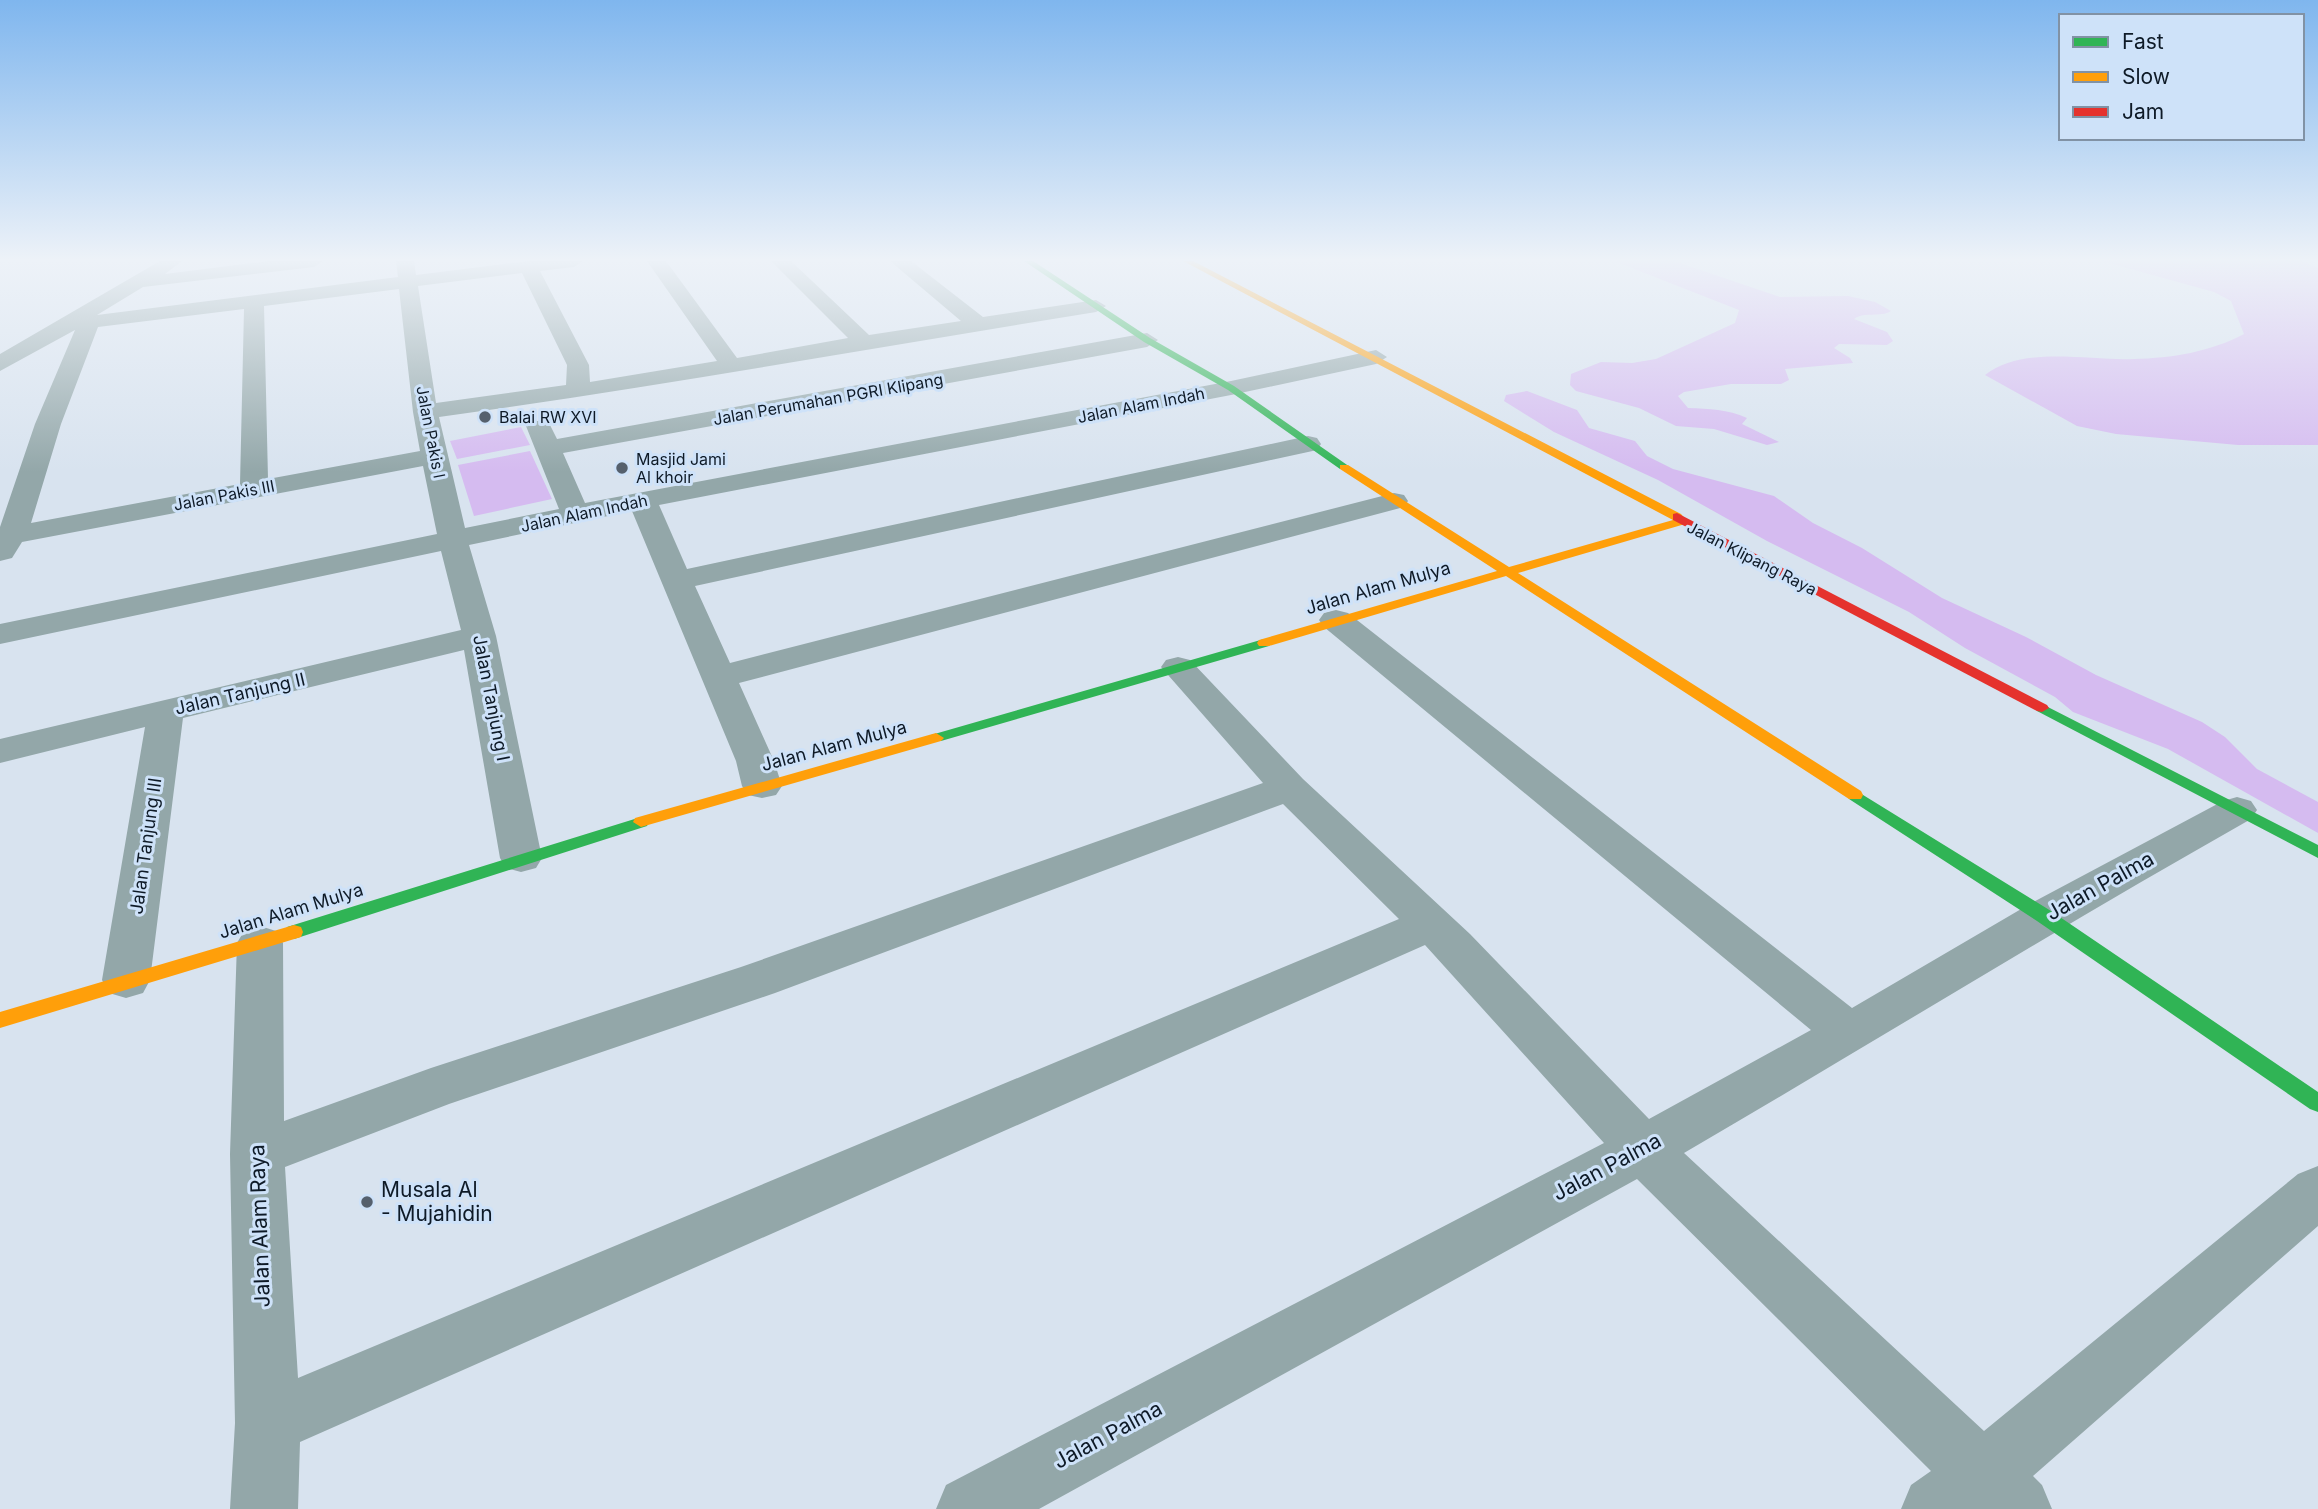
<svg xmlns="http://www.w3.org/2000/svg" width="2318" height="1509" font-family="Inter,sans-serif">
<style>
.green{fill:#d5bbf0}
.lines{fill:none;stroke-linecap:round;stroke-linejoin:round}
.street{fill:#93a7a9;fill-rule:evenodd}
.fast{fill:#30b455;fill-rule:evenodd}
.slow{fill:#ff9f0a;fill-rule:evenodd}
.jam{fill:#e5322d;fill-rule:evenodd}
.poi-dot{fill:#55606d;stroke:#cee2f9;stroke-width:2.5}
.labels{text-anchor:middle;stroke-width:6;stroke-linejoin:round;paint-order:stroke}
.far-street-label{font-size:16px;fill:#0e1a27;stroke:#cee2f9}
.far-poi-label{font-size:16px;fill:#0e1a27;stroke:#cee2f9;text-anchor:start}
.street-label{font-size:18px;fill:#0e1a27;stroke:#cee2f9}
.near-street-label{font-size:21px;fill:#0e1a27;stroke:#cee2f9}
.near-poi-label{font-size:21px;fill:#0e1a27;stroke:#cee2f9;text-anchor:start}
</style>
<rect width="100%" height="100%" fill="#d8e3ef"/>
<!-- green -->
<path class="green" d="M 1614,261 L 1674,261 L 1780,297 L 1848,296 L 1875,302 L 1891,311 C 1880,318 1864,311 1854,319 L 1887,332 L 1893,341 L 1887,345 L 1839,344 L 1834,348 L 1850,358 L 1853,363 L 1785,369 L 1789,380 L 1781,384 L 1731,384 L 1684,392 L 1678,396 L 1688,408 C 1710,409 1727,409 1747,418 L 1742,424 L 1779,442 L 1767,445 L 1714,429 L 1676,426 L 1639,408 L 1576,391 L 1570,385 L 1571,374 L 1601,362 L 1632,363 L 1656,359 L 1735,323 L 1739,310 Z
M 2102,261 L 2301,261 L 2318,268 L 2318,445 L 2238,445 L 2116,434 L 2077,426 L 1985,375 C 2023,345 2088,361 2134,359 C 2172,358 2210,352 2244,334 L 2231,301 L 2214,292 Z
M 1527,391 L 1577,410 L 1589,428 L 1635,441 L 1647,456 L 1673,469 L 1774,496 L 1813,523 L 1862,548 L 1942,598 L 2026,637 L 2096,675 L 2202,722 L 2225,737 L 2257,769 L 2318,802 L 2318,833 L 2168,749 L 2073,712 L 2055,697 L 1965,648 L 1909,612 L 1767,541 L 1658,480 L 1554,432 L 1504,401 L 1506,395 Z
M 521,427 L 530,445 L 457,459 L 450,441 Z
M 530,451 L 552,499 L 474,516 L 458,465 Z"/>
<g class="lines">
<!-- street -->
<path class="street" d="M 160,261 L 182,261 L 165,274 L 268,261 L 323,261 L 314,267 L 143,287 L 97,315 L 398,277 L 396,261 L 414,261 L 416,275 L 529,261 L 583,261 L 574,267 L 540,271 L 589,365 L 590,382 L 717,361 L 647,261 L 666,261 L 737,358 L 848,338 L 771,261 L 791,261 L 869,335 L 961,321 L 890,261 L 911,261 L 983,317 L 1096,300 L 1106,306 L 1096,312 C 877,347 658,387 439,417 L 465,528 L 559,509 L 526,426 L 530,421 L 548,421 L 557,439 L 1147,333 L 1158,340 L 1147,347 L 563,453 L 585,503 L 1231,381 L 1376,350 L 1387,357 L 1376,364 L 1231,395 L 659,505 L 687,569 L 1308,436 L 1317,438 L 1321,444 L 1317,450 L 1308,452 L 695,586 L 730,663 L 1394,493 L 1404,495 L 1408,501 L 1404,507 L 739,683 L 774,761 L 782,786 L 776,795 L 762,798 L 748,795 L 742,786 L 736,761 L 632,511 L 469,545 L 496,636 L 542,858 L 536,868 L 521,872 L 506,868 L 500,858 L 464,650 L 183,718 L 150,980 L 143,993 L 126,998 L 109,993 L 102,980 L 145,727 L 0,763 L 0,739 L 461,630 L 441,551 L 0,644 L 0,624 L 437,534 L 423,466 L 22,542 L 12,558 L 0,561 L 0,527 L 35,424 L 75,330 L 0,371 L 0,354 ZM 522,273 L 567,365 L 566,385 L 436,403 L 418,286 ZM 399,289 L 413,412 L 420,451 L 268,479 L 264,306 ZM 244,309 L 240,484 L 31,523 L 61,424 L 98,327 Z
M 1336,610 L 1348,613 L 1852,1008 L 2028,905 L 2223,801 L 2237,797 L 2251,801 L 2257,810 L 2251,819 C 2060,927 1874,1042 1684,1153 L 1984,1431 L 2298,1174 L 2318,1166 L 2318,1226 L 2033,1476 L 2042,1485 L 2052,1509 L 1901,1509 L 1911,1485 L 1931,1471 L 1637,1179 L 1039,1509 L 936,1509 L 946,1485 L 1604,1143 L 1425,945 L 300,1442 L 298,1509 L 230,1509 L 235,1423 L 230,1154 L 237,943 L 244,931 L 260,926 L 276,931 L 283,943 L 284,1121 L 431,1068 L 741,967 L 1263,783 L 1161,667 L 1166,660 L 1178,657 L 1190,660 L 1303,779 L 1470,934 L 1649,1119 L 1811,1030 L 1324,627 L 1319,620 L 1324,613 ZM 1283,804 L 1399,919 L 298,1378 L 285,1167 L 449,1104 L 775,993 Z"/>
<!-- fast -->
<path class="fast" d="M 1024,261 L 1033,261 L 1150,338 L 1234,386 L 1350,467 L 1340,469 L 1228,390 L 1144,342 Z
M 1264,639 L 1269,640 L 1271,643 L 1269,646 L 941,741 L 931,741 L 928,738 L 931,735 Z
M 2042,704 L 2318,845 L 2318,858 L 2037,711 L 2035,708 Z
M 1855,790 L 2051,911 L 2318,1092 L 2318,1112 L 2310,1109 L 2037,921 L 1849,799 L 1847,795 Z
M 641,817 L 649,822 L 647,826 L 294,939 L 287,937 L 285,932 L 287,927 Z"/>
<!-- slow -->
<path class="slow" d="M 1183,261 L 1193,261 L 1681,514 L 1687,521 L 1685,524 L 1518,573 L 1861,791 L 1863,795 L 1861,799 L 1849,799 L 1506,576 L 1269,646 L 1259,646 L 1257,643 L 1259,640 L 1497,571 L 1340,469 L 1340,465 L 1348,465 L 1509,567 L 1673,520 Z
M 936,733 L 944,738 L 941,741 L 641,827 L 633,822 L 635,818 Z
M 294,925 L 301,927 L 303,932 L 301,937 L 0,1028 L 0,1012 Z"/>
<!-- jam -->
<path class="jam" d="M 1677,513 L 2047,705 L 2049,708 L 2042,712 L 2037,711 L 1673,520 L 1673,514 Z"/>
</g>
<!-- sky -->
<linearGradient id="sky" x2="0" y2="1"><stop stop-color="#7fb6ee"/><stop offset="0.55" stop-color="#edf2f8"/><stop offset="1" stop-color="#edf2f8" stop-opacity="0"/></linearGradient>
<rect width="2318" height="472" fill="url(#sky)"/>
<!-- markers -->
<g class="poi-dot">
<circle cx="485" cy="417" r="7"/>
<circle cx="622" cy="468" r="7"/>
<circle cx="367" cy="1202" r="7"/>
</g>
<g class="labels">
<!-- far-street labels -->
<g class="far-street-label">
<text transform="translate(828 399) rotate(-10)" y="6">Jalan Perumahan PGRI Klipang</text>
<text transform="translate(1141 405) rotate(-11)" y="6">Jalan Alam Indah</text>
<text transform="translate(431 432) rotate(79)" y="6">Jalan Pakis I</text>
<text transform="translate(224 495) rotate(-11)" y="6">Jalan Pakis III</text>
<text transform="translate(584 513) rotate(-12)" y="6">Jalan Alam Indah</text>
<text transform="translate(1752 558) rotate(27)" y="6">Jalan Klipang Raya</text>
</g>
<!-- far-poi labels -->
<g class="far-poi-label">
<text x="499" y="423">Balai RW XVI</text>
<text x="636" y="465">Masjid Jami<tspan x="636" dy="18">Al khoir</tspan></text>
</g>
<!-- street labels -->
<g class="street-label">
<text transform="translate(1378 588) rotate(-16)" y="6">Jalan Alam Mulya</text>
<text transform="translate(240 694) rotate(-13)" y="6">Jalan Tanjung II</text>
<text transform="translate(491 698) rotate(79)" y="6">Jalan Tanjung I</text>
<text transform="translate(834 746) rotate(-15)" y="6">Jalan Alam Mulya</text>
<text transform="translate(146 846) rotate(-82)" y="6">Jalan Tanjung III</text>
<text transform="translate(291 911) rotate(-17)" y="6">Jalan Alam Mulya</text>
</g>
<!-- near-street labels -->
<g class="near-street-label">
<text transform="translate(2100 886) rotate(-29)" y="7">Jalan Palma</text>
<text transform="translate(1607 1167) rotate(-28)" y="7">Jalan Palma</text>
<text transform="translate(260 1226) rotate(-92)" y="7">Jalan Alam Raya</text>
<text transform="translate(1108 1435) rotate(-28)" y="7">Jalan Palma</text>
</g>
<!-- near-poi labels -->
<g class="near-poi-label">
<text x="381" y="1197">Musala Al<tspan x="381" dy="24">- Mujahidin</tspan></text>
</g>
</g>
<!-- legend -->
<rect x="2059" y="14" width="245" height="126" fill="#cee2f9" stroke="#8192a5" stroke-width="2"/>
<rect x="2073" y="37" width="35" height="10" fill="#30b455" stroke="#8192a5" stroke-width="2"/>
<text x="2122" y="49" font-size="21" fill="#0e1a27">Fast</text>
<rect x="2073" y="72" width="35" height="10" fill="#ff9f0a" stroke="#8192a5" stroke-width="2"/>
<text x="2122" y="84" font-size="21" fill="#0e1a27">Slow</text>
<rect x="2073" y="107" width="35" height="10" fill="#e5322d" stroke="#8192a5" stroke-width="2"/>
<text x="2122" y="119" font-size="21" fill="#0e1a27">Jam</text>
</svg>
